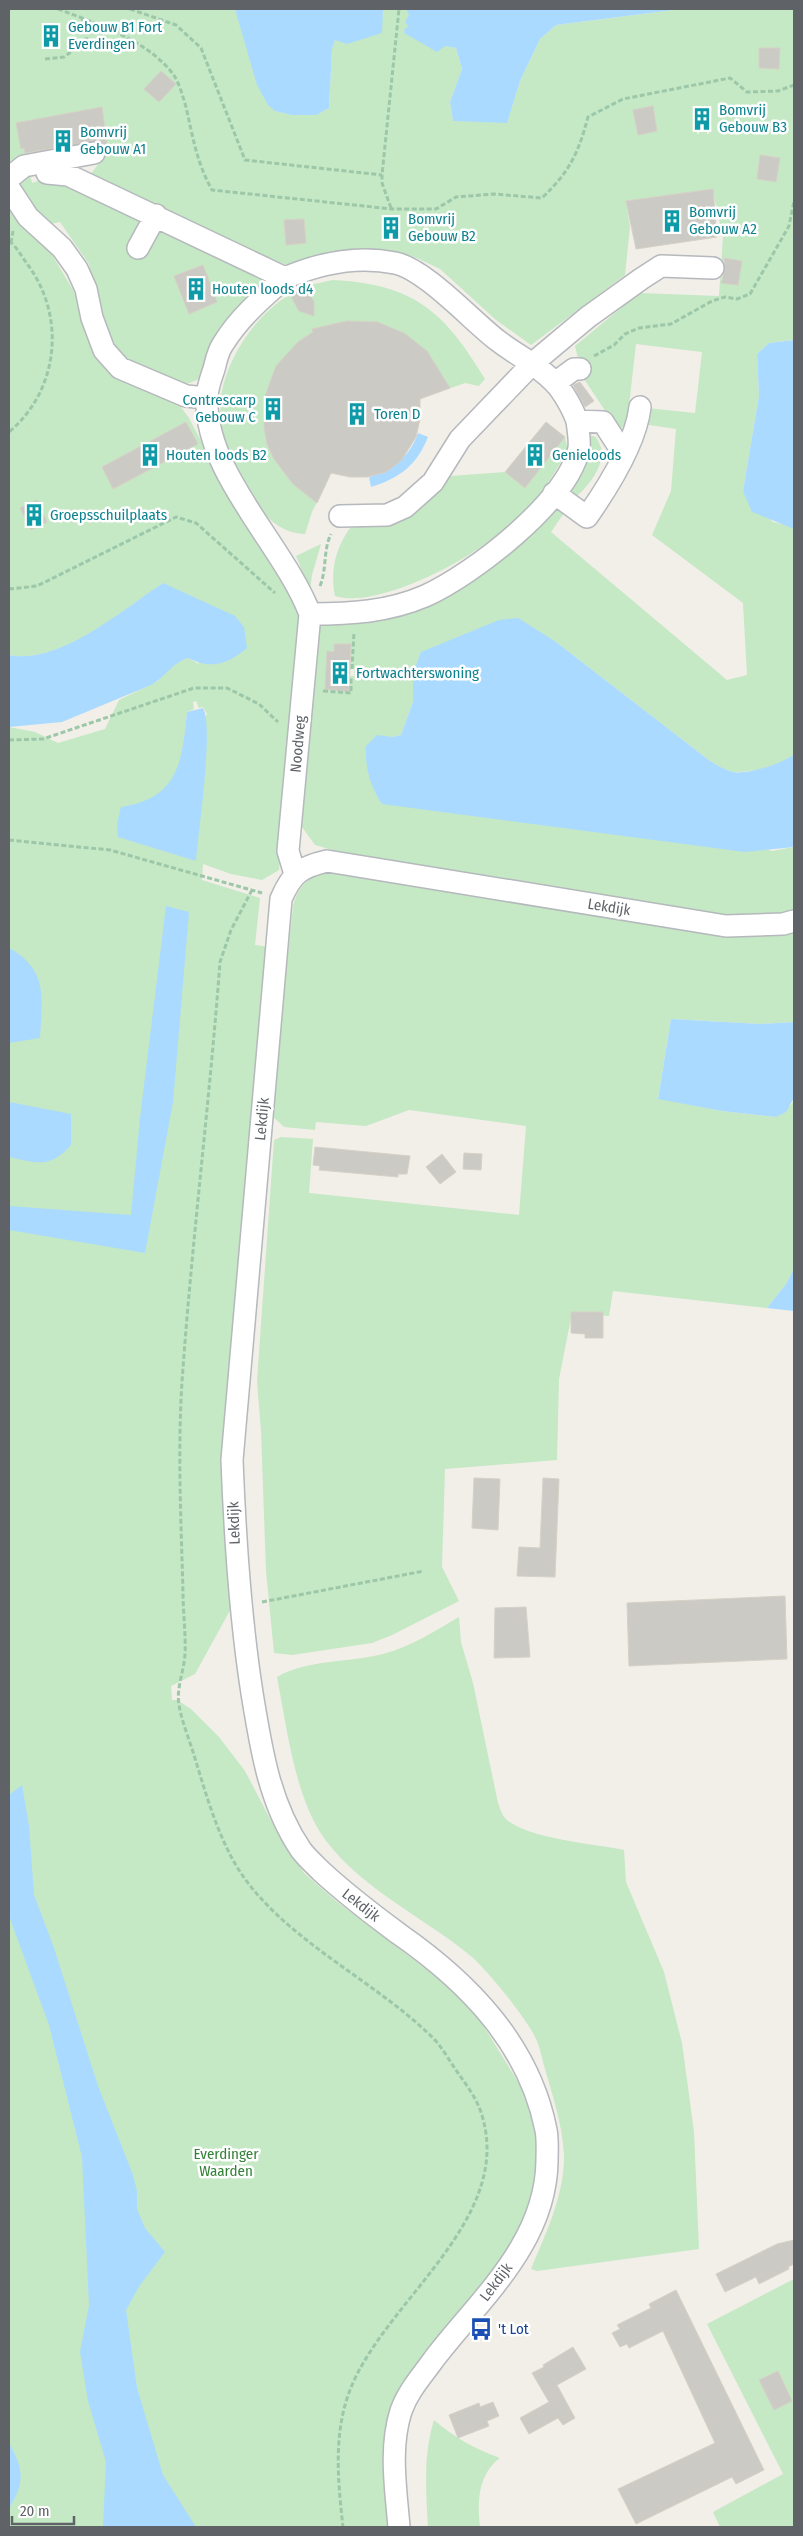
<svg xmlns="http://www.w3.org/2000/svg" width="803" height="2536" font-family="'Fira Sans Condensed',sans-serif">
<style>
.green{fill:#c5e8c5;fill-rule:evenodd}
.water{fill:#aadaff}
.building{fill:#cccac5;stroke:#d6d1c6}
.lines{fill:none;stroke-linecap:round;stroke-linejoin:round}
.minor-casing{stroke:#b5b8bc;stroke-width:24}
.path{stroke:#9cc7a9;stroke-width:3;stroke-dasharray:5 2.5;stroke-linecap:butt}
.minor{stroke:#fff;stroke-width:21}
.labels{text-anchor:middle;stroke-width:5;stroke-linejoin:round;paint-order:stroke}
.culture-label{font-size:15px;fill:#0d838f;stroke:#fff;text-anchor:start}
.street-label{font-size:15px;fill:#5f6368;stroke:#fff}
.park-label{font-size:15px;fill:#348238;stroke:#fff}
.transit-label{font-size:15px;fill:#164399;stroke:#fff;text-anchor:start}
</style>
<rect width="100%" height="100%" fill="#f1efe8"/>
<!-- green -->
<path class="green" d="M 9,9 L 235,9 L 247,45 L 275,111 C 294,115 311,118 329,108 L 332,49 L 335,40 L 381,33 L 383,9 L 416,9 L 409,15 L 409,27 L 445,46 L 456,48 L 462,69 L 450,102 L 453,121 L 507,122 L 520,81 L 540,39 L 556,25 L 681,9 L 794,9 L 794,340 L 769,343 L 757,354 L 759,396 L 743,491 L 773,522 L 791,526 L 794,529 L 794,754 C 782,766 753,772 735,772 C 728,772 717,765 710,761 L 556,642 L 413,673 L 413,702 L 401,735 L 392,737 L 772,851 L 794,847 L 794,915 L 722,917 L 562,888 L 336,851 L 315,845 L 302,827 L 316,635 L 324,619 L 391,613 L 556,506 L 564,513 L 551,532 L 727,680 L 747,675 L 743,603 L 652,535 L 671,491 L 676,429 L 643,424 L 646,408 L 695,413 L 702,352 L 636,344 L 629,405 L 631,423 L 618,430 L 582,376 L 575,346 L 639,293 L 719,296 L 723,236 L 712,189 L 626,201 L 630,227 L 625,275 L 531,345 L 496,320 L 440,269 L 419,259 L 400,252 L 289,266 L 240,246 L 90,175 L 109,150 L 102,108 L 18,123 L 32,183 L 51,177 L 263,275 L 264,284 L 206,372 L 197,380 L 184,385 L 121,360 L 104,336 L 92,296 L 89,264 L 60,222 L 46,225 L 48,248 L 73,290 L 103,365 L 178,403 L 189,418 L 244,523 L 303,610 L 279,870 L 262,880 L 231,874 L 203,864 L 202,880 L 260,898 L 255,945 L 270,947 L 233,1605 L 195,1674 L 171,1686 L 172,1700 L 177,1700 L 191,1709 L 219,1737 L 245,1771 L 278,1834 L 304,1873 L 336,1901 L 442,1981 L 476,2014 L 520,2085 L 536,2123 L 538,2145 L 532,2206 L 494,2273 L 423,2355 L 397,2396 L 386,2429 L 385,2480 L 390,2527 L 9,2527 L 9,727 L 35,732 L 58,743 L 105,729 L 119,700 L 158,681 L 173,664 L 188,658 L 199,664 L 163,583 C 122,611 60,665 9,655 ZM 760,48 L 780,48 L 779,69 L 759,68 ZM 653,107 L 657,131 L 638,134 L 633,111 ZM 696,113 L 708,113 L 709,134 L 707,134 L 707,126 L 698,126 L 699,134 L 697,134 ZM 760,155 L 780,158 L 776,182 L 757,179 ZM 387,216 L 399,219 L 395,239 L 393,239 L 394,231 L 386,229 L 384,237 L 382,236 ZM 304,219 L 306,243 L 286,245 L 284,221 ZM 724,258 L 741,261 L 738,285 L 721,282 ZM 186,422 L 198,444 L 113,489 L 102,467 ZM 327,652 L 351,653 L 350,669 L 354,669 L 354,676 L 350,676 L 349,691 L 326,689 ZM 196,701 L 199,708 L 203,707 L 207,714 L 183,751 L 187,712 L 194,709 L 193,702 Z
M 333,280 C 414,284 445,312 485,379 L 479,386 L 465,383 L 431,395 L 426,383 L 314,478 L 326,485 L 312,512 L 305,534 C 280,533 265,517 251,497 C 232,470 217,431 221,396 C 228,352 264,302 307,286 C 316,283 325,282 333,280 Z
M 587,434 L 596,437 C 598,441 602,448 602,452 C 602,469 588,486 577,496 L 568,492 C 585,468 588,462 587,434 Z
M 565,437 L 568,451 C 559,464 551,480 541,492 C 524,513 502,533 479,548 C 448,570 372,608 335,596 C 330,572 335,549 350,528 L 391,522 L 439,490 L 451,476 L 505,472 L 525,488 Z
M 321,544 L 312,575 L 310,590 L 296,556 Z
M 319,870 L 584,912 L 707,934 L 739,935 L 794,931 L 794,1022 L 760,1024 L 671,1019 L 658,1098 L 722,1111 L 776,1117 L 792,1104 L 794,1098 L 794,1269 L 786,1284 L 767,1308 L 613,1291 L 609,1316 L 572,1313 L 559,1379 L 557,1460 L 445,1469 L 442,1567 L 459,1601 L 392,1635 L 372,1643 L 292,1655 L 274,1653 L 266,1571 L 261,1431 L 257,1381 L 274,1140 L 281,1137 L 313,1139 L 309,1193 L 519,1215 L 526,1126 L 409,1110 L 366,1126 L 316,1122 L 315,1130 L 284,1127 L 271,1115 L 293,906 C 297,889 306,881 319,870 Z
M 459,1617 L 461,1642 L 473,1683 L 498,1803 C 500,1808 502,1816 507,1820 C 529,1839 595,1844 624,1850 L 626,1882 L 664,1972 L 682,2043 L 694,2132 L 699,2249 L 537,2271 L 531,2269 C 546,2233 565,2194 564,2154 C 562,2124 553,2097 545,2069 C 542,2059 540,2046 535,2037 C 526,2018 488,1971 472,1957 C 425,1918 365,1891 327,1842 C 295,1801 287,1728 277,1677 C 308,1659 348,1663 383,1654 C 410,1647 435,1631 459,1617 Z
M 794,2279 L 794,2527 L 720,2527 L 713,2512 L 783,2474 L 707,2324 Z
M 434,2420 C 455,2438 475,2449 500,2458 C 478,2474 477,2503 480,2527 L 428,2527 C 426,2492 423,2455 434,2420 Z"/>
<!-- water -->
<path class="water" d="M 235,9 L 383,9 L 382,33 L 347,44 L 335,40 L 332,49 L 329,108 L 316,115 L 292,115 L 275,111 L 268,105 L 257,85 Z
M 406,9 L 415,10 L 681,9 L 556,25 L 540,39 L 520,81 L 507,123 L 453,121 L 450,102 L 462,69 L 456,48 L 445,46 L 437,52 L 404,33 L 405,28 L 409,27 L 405,22 L 409,15 Z
M 794,340 L 794,529 L 752,512 L 743,491 L 759,396 L 757,354 L 769,343 Z
M 418,433 L 428,437 C 417,465 400,478 371,487 L 369,477 C 392,470 410,457 418,433 Z
M 163,583 L 235,616 L 244,627 L 247,648 C 228,664 211,670 188,658 C 167,666 168,676 151,685 L 62,722 L 9,727 L 9,655 C 60,665 122,610 163,583 Z
M 518,618 L 556,642 L 710,761 C 717,765 725,770 733,772 C 746,775 785,763 794,754 L 794,847 L 745,852 L 382,804 C 370,786 365,768 366,746 L 377,735 L 392,737 L 401,735 L 413,702 L 413,673 L 421,652 L 499,620 Z
M 203,708 C 214,727 198,833 196,861 L 118,837 L 117,824 L 121,807 C 179,798 182,762 187,712 Z
M 166,906 L 189,912 L 173,1102 L 145,1253 L 9,1230 L 9,1206 L 131,1215 L 140,1118 Z
M 9,948 C 49,970 42,999 40,1038 L 9,1043 Z
M 671,1019 L 760,1024 L 794,1022 L 794,1098 L 786,1112 L 776,1117 L 722,1111 L 658,1099 Z
M 9,1102 L 71,1114 L 71,1145 C 50,1169 37,1163 9,1157 Z
M 794,1269 L 794,1311 L 767,1308 L 786,1284 Z
M 22,1785 L 29,1826 L 34,1895 L 54,1948 L 98,2086 L 133,2175 L 137,2191 L 137,2209 L 145,2228 L 165,2252 L 140,2285 L 126,2310 L 137,2388 L 163,2475 L 196,2527 L 103,2527 L 106,2462 L 88,2401 L 80,2352 L 89,2305 L 82,2157 L 49,2025 L 9,1916 L 9,1795 Z
M 9,2443 C 23,2468 26,2482 9,2508 Z"/>
<!-- building -->
<path class="building" d="M 759,48 L 780,48 L 779,69 L 759,68 Z
M 161,71 L 176,84 L 159,102 L 144,89 Z
M 653,106 L 657,131 L 638,135 L 633,110 Z
M 102,107 L 109,156 L 106,156 L 104,145 L 98,141 L 25,153 L 24,148 L 21,149 L 16,123 Z
M 760,155 L 780,158 L 776,182 L 757,179 Z
M 713,189 L 717,237 L 636,249 L 626,201 Z
M 304,219 L 306,243 L 286,245 L 284,220 Z
M 724,258 L 742,261 L 738,285 L 721,283 L 725,269 Z
M 203,265 L 217,302 L 189,314 L 174,276 Z
M 306,287 L 314,302 L 314,316 L 299,311 L 289,293 Z
M 347,321 L 377,322 L 404,333 L 427,351 L 450,388 L 420,399 L 420,419 L 416,437 L 401,461 L 386,472 L 367,477 L 350,477 L 331,473 L 317,503 L 293,484 L 274,459 L 267,444 L 264,427 L 265,396 L 276,366 L 298,342 L 313,332 L 312,329 Z
M 580,382 L 594,401 L 585,407 L 573,385 Z
M 186,422 L 198,444 L 113,489 L 102,467 Z
M 546,422 L 565,437 L 525,488 L 505,472 Z
M 37,500 L 47,522 L 31,530 L 20,508 Z
M 334,644 L 351,644 L 349,692 L 325,689 L 327,651 L 334,652 Z
M 315,1147 L 410,1156 L 407,1174 L 398,1174 L 398,1177 L 319,1170 L 320,1166 L 313,1165 Z
M 464,1153 L 482,1154 L 481,1170 L 463,1169 Z
M 442,1154 L 456,1172 L 440,1184 L 426,1167 Z
M 571,1312 L 603,1312 L 603,1338 L 585,1338 L 585,1334 L 571,1333 Z
M 474,1478 L 500,1479 L 498,1530 L 472,1528 Z
M 543,1478 L 559,1479 L 555,1577 L 517,1576 L 519,1547 L 540,1548 Z
M 785,1596 L 787,1659 L 629,1666 L 627,1603 Z
M 526,1607 L 530,1657 L 494,1658 L 495,1608 Z
M 794,2240 L 794,2264 L 788,2267 L 789,2269 L 759,2284 L 756,2277 L 725,2292 L 716,2274 L 777,2244 Z
M 676,2290 L 764,2470 L 736,2484 L 732,2477 L 636,2524 L 618,2489 L 715,2443 L 663,2331 L 629,2348 L 627,2344 L 620,2347 L 612,2333 L 620,2329 L 617,2325 L 651,2308 L 649,2304 Z
M 573,2347 L 586,2369 L 557,2385 L 575,2418 L 563,2425 L 558,2418 L 529,2434 L 520,2418 L 549,2402 L 532,2373 L 544,2367 L 543,2365 Z
M 778,2371 L 792,2401 L 774,2410 L 759,2380 Z
M 493,2402 L 499,2416 L 487,2421 L 489,2426 L 458,2438 L 449,2415 L 479,2403 L 480,2407 Z"/>
<g class="lines">
<defs>
<path id="minor" d="M 47,173 L 68,175 L 285,278 C 320,263 357,255 395,263 C 425,269 471,320 497,340 C 516,355 537,364 554,382 C 563,391 573,409 577,421 C 578,428 580,441 579,448 C 569,501 472,575 425,596 C 388,612 350,614 310,614
M 9,178 L 24,166 L 94,153
M 9,188 L 28,217 L 62,248 L 77,269 L 86,289 L 92,318 L 104,350 L 120,368 L 186,396 L 207,398
M 138,248 L 156,215
M 285,278 C 262,298 239,318 223,344 C 218,351 216,361 214,369 C 211,378 207,388 207,398 C 204,473 284,545 310,614 L 288,851 L 295,874
M 555,383 L 574,369 L 580,369
M 577,421 L 603,422 L 623,453
M 554,493 L 587,517 C 608,487 636,443 640,407
M 340,516 L 387,515 L 405,507 L 433,482 L 460,439 L 533,363 L 588,317 L 641,279 L 661,266 L 713,268
M 399,2527 C 396,2490 389,2448 401,2411 C 408,2391 422,2376 434,2359 C 480,2299 546,2243 547,2161 C 547,2151 548,2140 546,2130 C 529,2044 468,1982 399,1934 C 372,1914 347,1895 322,1872 C 315,1865 307,1858 301,1850 C 269,1803 261,1748 252,1693 C 240,1616 235,1539 232,1460 L 281,899 C 292,873 301,867 327,861 L 726,926 L 783,924 L 794,921"/>
</defs>
<!-- minor casing -->
<use href="#minor" class="minor-casing"/>
<!-- path -->
<path class="path" d="M 58,9 C 98,24 147,40 173,74 C 179,82 183,97 186,107 C 193,137 196,161 212,190 L 392,209 L 436,209 L 456,197 L 494,194 L 542,198 C 570,171 578,154 588,117 L 623,99 L 730,78 L 747,92 L 778,91 L 794,85
M 130,9 L 176,25 L 201,48 L 245,160 L 382,175
M 45,59 L 64,57 L 86,41 L 87,31 L 82,19
M 391,208 L 382,183 L 382,175 L 399,9
M 9,241 C 17,247 22,257 28,265 C 66,317 59,390 9,432
M 11,243 L 13,231
M 594,356 L 614,345 L 625,334 L 639,328 L 671,324 L 712,301 L 725,297 L 737,299 L 750,294 L 789,226 L 794,201
M 320,586 C 327,569 323,550 331,534
M 9,589 L 37,586 L 176,517 L 196,523 L 275,593
M 352,669 L 354,632
M 323,691 L 351,693 L 351,676
M 9,740 L 43,739 L 194,688 L 227,688 L 259,704 L 278,722
M 9,840 L 110,850 L 262,893
M 252,890 L 231,930 L 220,962 C 210,1097 193,1232 183,1368 C 177,1443 181,1518 183,1593 C 183,1613 186,1634 185,1654 C 184,1671 176,1689 179,1705 C 182,1722 189,1739 194,1755 C 205,1791 215,1827 233,1860 C 275,1936 373,1978 433,2038 C 443,2048 450,2062 458,2073 C 468,2087 479,2102 483,2119 C 511,2222 384,2302 350,2390 C 333,2434 338,2482 343,2527
M 262,1602 L 424,1571"/>
<!-- minor -->
<use href="#minor" class="minor"/>
</g>
<!-- icons -->
<defs>
<symbol id="building-bare" viewBox="-9 -9 18 18"><path d="M-4-6H4V6H1V3H-1V6H-4ZM-2.5-4.3h1.7v1.8h-1.7ZM.8-4.3h1.7v1.8H.8ZM-2.5-1h1.7V.8h-1.7ZM.8-1h1.7V.8H.8Z" fill="#0f9aa8" stroke="#fff" stroke-width="2.5" paint-order="stroke"/></symbol>
<symbol id="bus-bare" viewBox="-9 -9 18 18"><path d="M-5-6H5V4H4V6H2V4H-2V6H-4V4H-5ZM-3.5-4V0h7V-4ZM-3.5 1.2v1.5H-2V1.2ZM2 1.2v1.5H3.5V1.2Z" fill="#1a4fb4" stroke="#fff" stroke-width="2.5" paint-order="stroke"/></symbol>
</defs>
<g fill-rule="evenodd">
<use href="#building-bare" x="35" y="20" width="32" height="32"/>
<use href="#building-bare" x="686" y="103" width="32" height="32"/>
<use href="#building-bare" x="47" y="125" width="32" height="32"/>
<use href="#building-bare" x="656" y="205" width="32" height="32"/>
<use href="#building-bare" x="375" y="212" width="32" height="32"/>
<use href="#building-bare" x="180" y="273" width="32" height="32"/>
<use href="#building-bare" x="257" y="393" width="32" height="32"/>
<use href="#building-bare" x="341" y="398" width="32" height="32"/>
<use href="#building-bare" x="134" y="439" width="32" height="32"/>
<use href="#building-bare" x="519" y="439" width="32" height="32"/>
<use href="#building-bare" x="18" y="499" width="32" height="32"/>
<use href="#building-bare" x="324" y="657" width="32" height="32"/>
<use href="#bus-bare" x="465" y="2313" width="32" height="32"/>
</g>
<g class="labels">
<!-- culture labels -->
<g class="culture-label">
<text x="68" y="32">Gebouw B1 Fort<tspan x="68" dy="17">Everdingen</tspan></text>
<text x="719" y="115">Bomvrij<tspan x="719" dy="17">Gebouw B3</tspan></text>
<text x="80" y="137">Bomvrij<tspan x="80" dy="17">Gebouw A1</tspan></text>
<text x="689" y="217">Bomvrij<tspan x="689" dy="17">Gebouw A2</tspan></text>
<text x="408" y="224">Bomvrij<tspan x="408" dy="17">Gebouw B2</tspan></text>
<text x="212" y="294">Houten loods d4</text>
<text x="256" y="405" text-anchor="end">Contrescarp<tspan x="256" dy="17">Gebouw C</tspan></text>
<text x="374" y="419">Toren D</text>
<text x="166" y="460">Houten loods B2</text>
<text x="552" y="460">Genieloods</text>
<text x="50" y="520">Groepsschuilplaats</text>
<text x="356" y="678">Fortwachterswoning</text>
</g>
<!-- street labels -->
<g class="street-label">
<text transform="translate(298 744) rotate(-85)" y="5">Noodweg</text>
<text transform="translate(609 907) rotate(9)" y="5">Lekdijk</text>
<text transform="translate(262 1119) rotate(-85)" y="5">Lekdijk</text>
<text transform="translate(234 1523) rotate(-92)" y="5">Lekdijk</text>
<text transform="translate(361 1905) rotate(38)" y="5">Lekdijk</text>
<text transform="translate(496 2282) rotate(-53)" y="5">Lekdijk</text>
</g>
<!-- park labels -->
<g class="park-label">
<text x="226" y="2159">Everdinger<tspan x="226" dy="17">Waarden</tspan></text>
</g>
<!-- transit labels -->
<g class="transit-label">
<text x="498" y="2334">'t Lot</text>
</g>
</g>
<!-- border -->
<rect width="803" height="2536" fill="none" stroke="#5f6368" stroke-width="20"/>
<!-- scale -->
<path d="M12 2516v8h62v-8" fill="none" stroke="#5f6368" stroke-width="2.5"/>
<text x="20" y="2516" font-size="15" fill="#5f6368" stroke="#ffffff" stroke-width="4" paint-order="stroke">20 m</text>
</svg>
